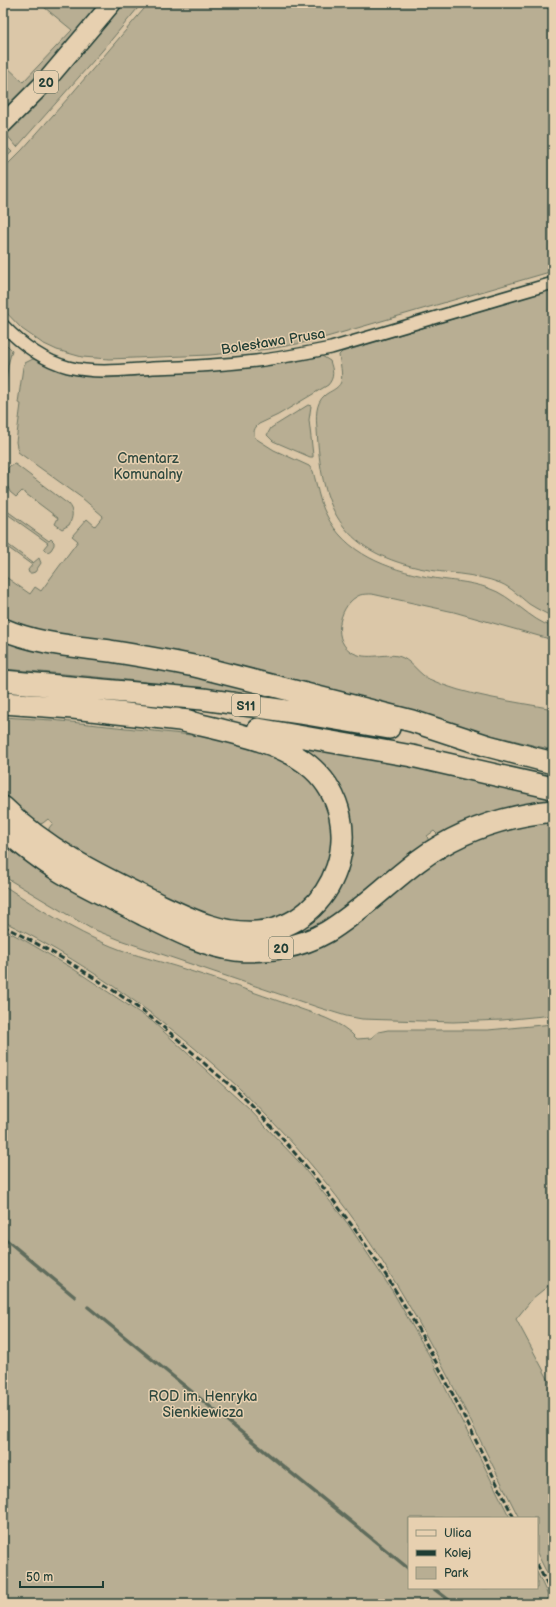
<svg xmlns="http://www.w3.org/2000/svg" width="556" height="1607" font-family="'Balsamiq Sans',sans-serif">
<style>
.green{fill:#b8ae93;stroke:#6c7664}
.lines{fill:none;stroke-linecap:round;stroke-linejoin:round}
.stream{stroke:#5f6c5c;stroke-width:3.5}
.minor-casing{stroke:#1f3d34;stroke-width:14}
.primary-casing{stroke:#1f3d34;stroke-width:21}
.motorway-casing{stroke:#1f3d34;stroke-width:24}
.minor{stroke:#e7d0b0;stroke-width:11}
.primary{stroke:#e7d0b0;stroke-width:18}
.motorway{stroke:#e7d0b0;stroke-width:21}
.rail{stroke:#1f3d34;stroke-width:3;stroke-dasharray:6 3;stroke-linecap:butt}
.labels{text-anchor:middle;stroke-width:3;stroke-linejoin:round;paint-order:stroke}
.shield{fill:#e7d0b0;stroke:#5b6959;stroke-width:1}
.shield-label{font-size:13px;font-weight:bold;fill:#1f3d34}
.street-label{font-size:14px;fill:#1f3d34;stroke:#e7d0b0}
.park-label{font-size:14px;fill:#2e483e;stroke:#e7d0b0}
</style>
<rect width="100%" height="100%" fill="#dbc7a8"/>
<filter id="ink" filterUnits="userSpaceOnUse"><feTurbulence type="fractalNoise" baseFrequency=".025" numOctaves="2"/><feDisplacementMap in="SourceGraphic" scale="8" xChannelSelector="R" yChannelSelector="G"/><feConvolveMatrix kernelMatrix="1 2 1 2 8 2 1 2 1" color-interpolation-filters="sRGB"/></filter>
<g filter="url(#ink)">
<!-- green -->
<path class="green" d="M 39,3 L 103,3 L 77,34 L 3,116 L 3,63 L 23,82 L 72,30 Z
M 119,3 L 142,3 L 102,51 L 17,147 L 6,134 L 7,128 Z
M 149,3 L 553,3 L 553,271 L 313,341 L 270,349 L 210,355 L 109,359 L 82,357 L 57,350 L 42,343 L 22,329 L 3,309 L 3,169 L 22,150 L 69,97 Z
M 3,143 L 12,152 L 3,160 Z
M 553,289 L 553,617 C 545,613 537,609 529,604 C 519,596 512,588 500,583 C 474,573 446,574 419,568 C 339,550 321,506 317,429 C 316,418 315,403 325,395 C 330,391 338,389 341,382 C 343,374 340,363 339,355 L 342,352 Z
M 3,341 L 12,350 L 8,365 L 3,414 Z
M 322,356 L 330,361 C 333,370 335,377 328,385 L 278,415 L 259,424 C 254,428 253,432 255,438 L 274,450 L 309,466 L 313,471 C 317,485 319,501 326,514 C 345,554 388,569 428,577 C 448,581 469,581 488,588 C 513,596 529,620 553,627 L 553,640 L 454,612 L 372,594 C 369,594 363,594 360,595 C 340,603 331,638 350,651 C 367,663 388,650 403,658 C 413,663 419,674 429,679 C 465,696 513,701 553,709 L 553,750 C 370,704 185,669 3,621 L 3,575 L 30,594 L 35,587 L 41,591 L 78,541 L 72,536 L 87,519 L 95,526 L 103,516 L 82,498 L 18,452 L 16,442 L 21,404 L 18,403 L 23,367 L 25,363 L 33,359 L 71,374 L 107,378 L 239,368 L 294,362 Z
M 308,405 L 311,406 L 309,420 L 313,455 L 313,457 L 310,457 L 273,441 L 267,435 L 271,428 Z
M 15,464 L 68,504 C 74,511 73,517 69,525 L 62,529 L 55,524 L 58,518 L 22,491 L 16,497 L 10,492 L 7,485 L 8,468 L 11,465 Z
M 3,508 L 49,541 L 51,539 L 54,542 L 54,545 L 51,550 L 48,552 L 45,551 L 44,548 L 48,543 L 3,511 Z
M 3,541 L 33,563 L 39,558 L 41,563 L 35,572 L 32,573 L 29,573 L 28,570 L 32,565 L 3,544 Z
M 3,635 L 116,657 L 316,704 C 212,688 108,677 3,669 Z
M 3,717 L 52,720 L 228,739 L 287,757 L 325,794 L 335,849 L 314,895 L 278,920 L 226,924 L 119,878 L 49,835 L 49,828 L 53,823 L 48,819 L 43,823 L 38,825 L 3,798 Z
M 301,747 C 386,761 470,778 553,799 L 553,806 L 439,836 L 434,831 L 427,836 L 429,842 L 333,922 L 263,945 L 189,925 L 297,926 L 350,838 L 298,748 Z
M 553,818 L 553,1015 L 502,1020 L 453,1022 L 362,1019 L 346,1016 L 320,1008 L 123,941 L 90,928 L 3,876 L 3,837 L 272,957 L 473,836 Z
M 3,885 C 38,908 72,930 111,946 C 135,956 160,961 184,969 C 220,980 255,993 290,1005 C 313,1014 341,1020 357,1039 L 371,1038 L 378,1032 L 388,1030 L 488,1030 L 553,1024 L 553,1282 L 533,1298 L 516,1319 L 553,1388 L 553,1585 L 537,1553 L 537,1518 L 519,1518 C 475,1431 434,1342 382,1261 C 291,1118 154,997 3,921 Z
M 3,929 L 24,940 L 72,968 L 152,1021 L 250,1110 L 299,1162 L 348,1224 L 393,1292 L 429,1355 L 510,1518 L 409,1518 L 409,1588 L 537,1588 L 537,1572 L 552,1604 L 3,1604 Z"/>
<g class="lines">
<!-- stream -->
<path class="stream" d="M 3,1237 L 75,1297
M 88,1307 L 409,1569
M 433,1588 L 454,1604"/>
<defs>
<path id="minor" d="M 3,325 C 22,345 42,360 68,367 C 96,374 125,370 153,368 C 187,367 222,365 256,361 C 281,358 306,353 331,348 L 553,283"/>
<path id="primary" d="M 3,124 L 46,81 L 112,3"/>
<path id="motorway" d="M 3,629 C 37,644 73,646 110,651 C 141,656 172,661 203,668 L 412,721 L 488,746 L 553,763
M 3,681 L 203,699 L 300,713 L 389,728
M 3,703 L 73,708 L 189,721
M 258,729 L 412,756 L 553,788
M 3,807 C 45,849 98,875 152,901 C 186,917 219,935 257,932 C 337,926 371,822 313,769 C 281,739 218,730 176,719
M 3,829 C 21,844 38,858 58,870 C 85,887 115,900 144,915 C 173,929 203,946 236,950 C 266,953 301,947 327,932 C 360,912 387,884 418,861 C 458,831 504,816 553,811"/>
</defs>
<!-- minor casing -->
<use href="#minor" class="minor-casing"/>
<!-- primary casing -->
<use href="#primary" class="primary-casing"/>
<!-- motorway casing -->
<use href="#motorway" class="motorway-casing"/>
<!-- minor -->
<use href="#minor" class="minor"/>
<!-- primary -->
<use href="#primary" class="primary"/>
<!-- motorway -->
<use href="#motorway" class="motorway"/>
<!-- rail -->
<path class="rail" d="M 3,926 C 55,952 107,984 153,1019 C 171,1033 188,1048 205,1064 C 221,1078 238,1091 253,1107 C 305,1161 356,1226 395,1290 C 440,1363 476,1442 514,1518
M 537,1564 L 553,1596"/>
</g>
</g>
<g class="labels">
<!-- shield labels -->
<g class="shield">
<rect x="34" y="71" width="24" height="22" rx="3"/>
<rect x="232" y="694" width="28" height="22" rx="3"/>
<rect x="269" y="937" width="24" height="22" rx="3"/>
</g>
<g class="shield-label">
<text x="46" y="87">20</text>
<text x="246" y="710">S11</text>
<text x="281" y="953">20</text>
</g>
<!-- street labels -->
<g class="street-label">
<text transform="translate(273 341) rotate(-9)" y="5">Bolesława Prusa</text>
</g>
<!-- park labels -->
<g class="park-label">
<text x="148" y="463">Cmentarz<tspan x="148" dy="16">Komunalny</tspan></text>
<text x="203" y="1401">ROD im. Henryka<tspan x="203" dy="16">Sienkiewicza</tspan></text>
</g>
</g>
<!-- margin -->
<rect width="556" height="1607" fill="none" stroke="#e7d0b0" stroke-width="16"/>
<rect x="8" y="8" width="540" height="1591" fill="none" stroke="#1f3d34" stroke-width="1.5" filter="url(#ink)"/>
<!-- legend -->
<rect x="408" y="1517" width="130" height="72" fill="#e7d0b0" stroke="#97957e"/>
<rect x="416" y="1530" width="20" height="6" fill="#e7d0b0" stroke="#97957e"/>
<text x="444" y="1537" font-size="12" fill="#1f3d34">Ulica</text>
<rect x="416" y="1550" width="20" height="6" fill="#1f3d34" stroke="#97957e"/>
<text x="444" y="1557" font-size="12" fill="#1f3d34">Kolej</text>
<rect x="416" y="1567" width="20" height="12" fill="#b8ae93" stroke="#97957e"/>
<text x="444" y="1577" font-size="12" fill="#1f3d34">Park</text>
<!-- scale -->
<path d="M20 1581v6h83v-6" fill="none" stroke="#1f3d34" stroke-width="2"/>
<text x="26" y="1581" font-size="12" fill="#1f3d34" stroke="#e7d0b0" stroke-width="3" paint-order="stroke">50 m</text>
</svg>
